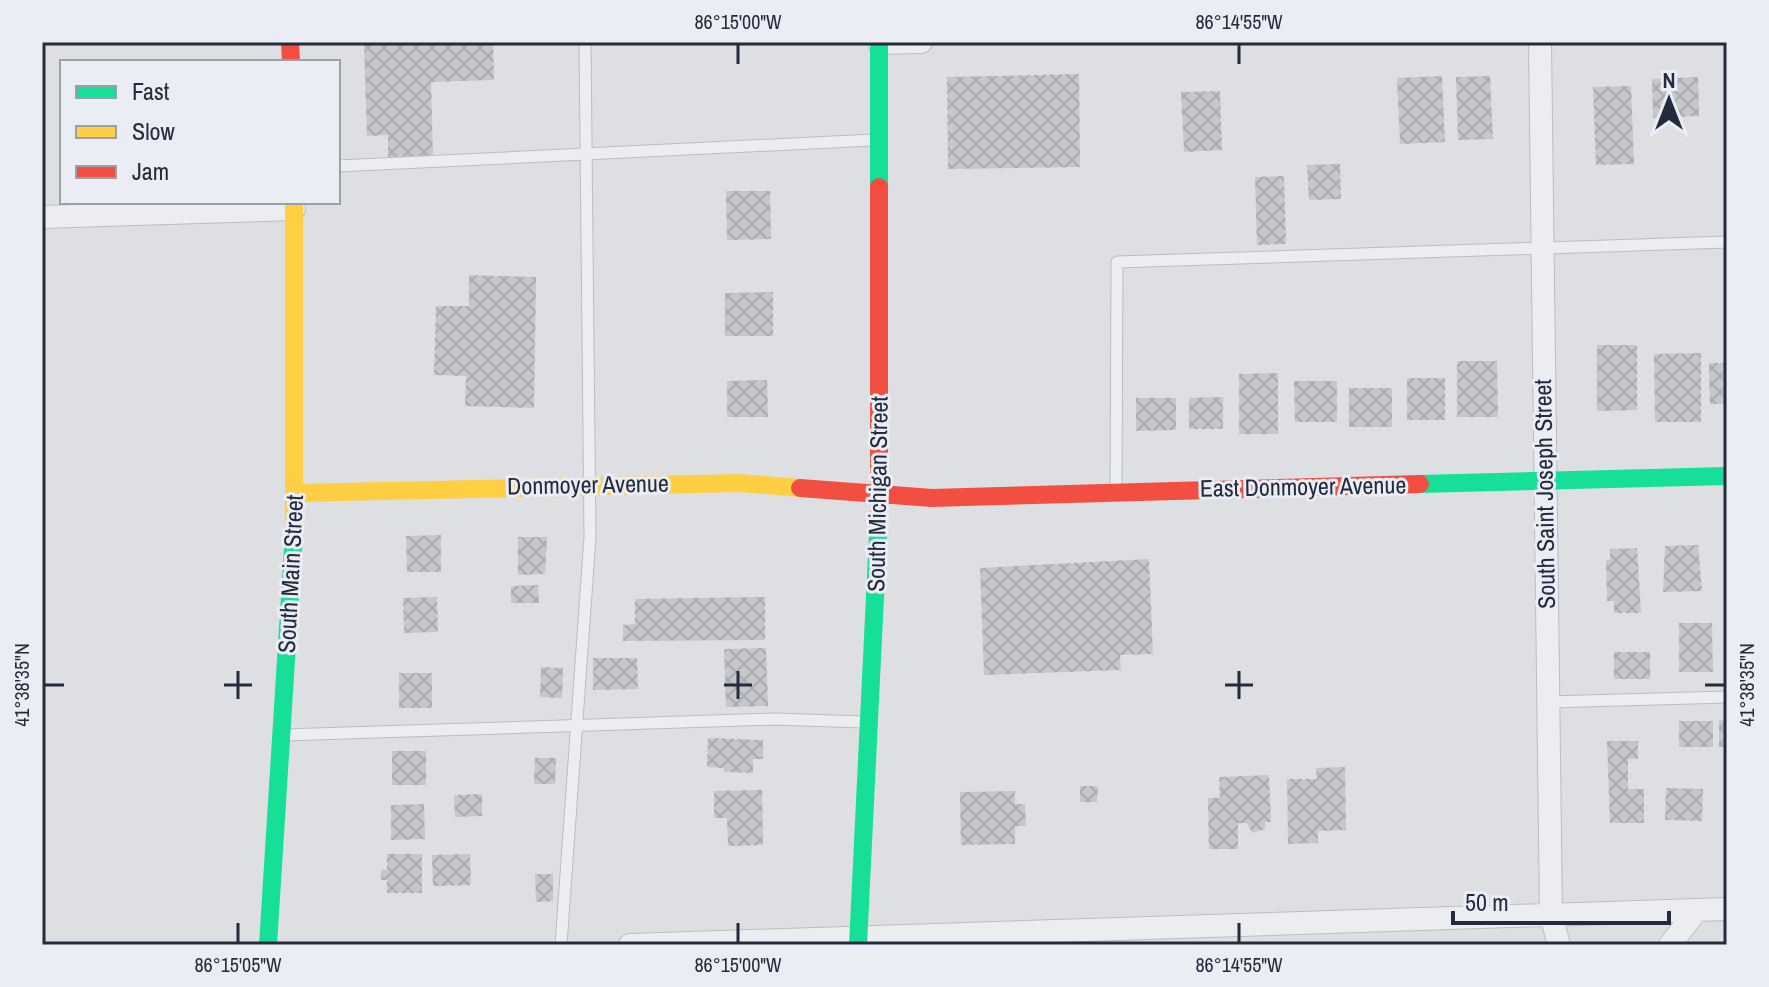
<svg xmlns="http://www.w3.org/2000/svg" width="1769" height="987" font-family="'Archivo Narrow',sans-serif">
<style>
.building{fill:url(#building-cross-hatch)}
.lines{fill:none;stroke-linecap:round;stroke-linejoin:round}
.lane-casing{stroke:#bcbdc1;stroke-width:13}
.street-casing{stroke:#bcbdc1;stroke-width:24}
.lane{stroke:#ecedf0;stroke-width:11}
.street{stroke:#ecedf0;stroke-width:22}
.fast{stroke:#16e098;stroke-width:18}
.slow{stroke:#ffcf43;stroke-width:18}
.jam{stroke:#f24e42;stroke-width:18}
.ticks{fill:none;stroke:#242b3c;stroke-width:3}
.labels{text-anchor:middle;stroke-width:6;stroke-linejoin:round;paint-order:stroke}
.street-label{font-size:24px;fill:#242b3c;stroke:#eaedf4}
.neatline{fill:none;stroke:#242b3c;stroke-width:3}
.ticks-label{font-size:20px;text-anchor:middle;fill:#242b3c}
</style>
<defs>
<pattern id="building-cross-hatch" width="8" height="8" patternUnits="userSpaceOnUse" patternTransform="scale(2)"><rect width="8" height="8" fill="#c6c7cb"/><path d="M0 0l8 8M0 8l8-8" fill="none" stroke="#aaabaf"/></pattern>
</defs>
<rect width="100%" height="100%" fill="#dedfe3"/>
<!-- building -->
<path class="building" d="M 364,42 L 493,42 L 494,80 L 431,82 L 433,156 L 388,157 L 388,135 L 367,136 Z
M 1079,74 L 1080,167 L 948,169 L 947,77 Z
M 1442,76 L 1445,142 L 1400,144 L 1397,78 Z
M 1490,76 L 1493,139 L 1458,140 L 1456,77 Z
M 1698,77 L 1699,116 L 1653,118 L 1652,79 Z
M 1631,86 L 1634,164 L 1596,165 L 1593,87 Z
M 1220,91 L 1222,150 L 1184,152 L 1181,92 Z
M 1340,164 L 1341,199 L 1309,200 L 1307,165 Z
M 1284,176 L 1286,244 L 1257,245 L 1255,177 Z
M 726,191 L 770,191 L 771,239 L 727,240 Z
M 469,275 L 536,277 L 534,408 L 465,406 L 466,376 L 434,375 L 436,306 L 469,306 Z
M 773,292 L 773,336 L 725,336 L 725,293 Z
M 1597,345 L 1637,345 L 1637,410 L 1597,411 Z
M 1701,353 L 1701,422 L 1655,422 L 1654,354 Z
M 1457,361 L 1497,361 L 1498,417 L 1457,417 Z
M 1709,363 L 1727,363 L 1727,404 L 1710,404 Z
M 1278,373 L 1278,434 L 1239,434 L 1239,374 Z
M 1407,378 L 1445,378 L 1445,420 L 1407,420 Z
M 767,380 L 768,417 L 727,417 L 727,381 Z
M 1294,381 L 1337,381 L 1337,422 L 1295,422 Z
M 1349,388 L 1392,388 L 1392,427 L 1349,427 Z
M 1223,397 L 1223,429 L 1189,429 L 1189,398 Z
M 1136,398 L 1176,398 L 1176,430 L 1136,431 Z
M 441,535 L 441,572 L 407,572 L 406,536 Z
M 518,537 L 547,537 L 545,574 L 518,575 Z
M 1698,545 L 1702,591 L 1663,592 L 1665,546 Z
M 1637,548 L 1641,613 L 1614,613 L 1614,601 L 1607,601 L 1606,560 L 1610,560 L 1610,549 Z
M 1149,559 L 1153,654 L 1120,655 L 1121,670 L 984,675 L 980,568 Z
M 538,585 L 539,603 L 511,603 L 511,586 Z
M 437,597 L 438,632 L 404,633 L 403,598 Z
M 765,597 L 765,640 L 623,641 L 623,625 L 635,624 L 635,599 Z
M 1679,623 L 1712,623 L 1713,672 L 1679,672 Z
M 766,648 L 768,706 L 726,707 L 724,649 Z
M 1614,652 L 1650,652 L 1650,679 L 1614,679 Z
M 593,658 L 637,658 L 638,689 L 593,690 Z
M 541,667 L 563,668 L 562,698 L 540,697 Z
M 399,673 L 432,673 L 432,708 L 399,708 Z
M 1719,720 L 1727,720 L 1727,747 L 1719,747 Z
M 1679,721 L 1713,721 L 1713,747 L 1679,747 Z
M 708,738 L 763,740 L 763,759 L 753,759 L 753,773 L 724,772 L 724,768 L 707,767 Z
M 1607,741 L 1638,741 L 1638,759 L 1628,759 L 1628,789 L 1644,789 L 1644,823 L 1610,823 Z
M 392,751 L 426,751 L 426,785 L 392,785 Z
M 535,758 L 556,758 L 555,784 L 534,784 Z
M 1345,767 L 1346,830 L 1318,831 L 1318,843 L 1288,844 L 1287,779 L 1317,779 L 1316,768 Z
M 1269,775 L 1271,822 L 1265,822 L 1265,829 L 1252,833 L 1247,823 L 1238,823 L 1238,849 L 1209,849 L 1208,798 L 1220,798 L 1219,777 Z
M 1080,786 L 1098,786 L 1097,802 L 1080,802 Z
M 1666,788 L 1703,789 L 1702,821 L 1665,820 Z
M 762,790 L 763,845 L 728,846 L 727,818 L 714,818 L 714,791 Z
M 1015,791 L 1015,804 L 1025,804 L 1026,826 L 1015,826 L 1015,844 L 961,845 L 960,792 Z
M 482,794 L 482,816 L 455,817 L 454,795 Z
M 424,804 L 425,839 L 391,840 L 391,805 Z
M 387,854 L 422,854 L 422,893 L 387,893 L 387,880 L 381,880 L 381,870 L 387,870 Z
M 470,854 L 471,885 L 433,886 L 432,855 Z
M 535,874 L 553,874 L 553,901 L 536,902 Z"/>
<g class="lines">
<defs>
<path id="lane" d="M 338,166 L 873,140
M 1116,491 L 1117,262 L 1727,242
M 1548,702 L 1727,697
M 284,735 L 775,719 L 863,722
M 561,945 L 590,537 L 585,42"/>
<path id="street" d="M 1540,42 L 1551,915 L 1559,945
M 879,43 L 921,42
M 42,217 L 294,209
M 630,945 L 1727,909
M 1670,945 L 1696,911"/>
</defs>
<!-- lane casing -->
<use href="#lane" class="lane-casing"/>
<!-- street casing -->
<use href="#street" class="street-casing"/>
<!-- lane -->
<use href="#lane" class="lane"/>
<!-- street -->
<use href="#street" class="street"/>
<!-- fast -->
<path class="fast" d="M 879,42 L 879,187
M 1420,484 L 1727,476
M 268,945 L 294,533
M 858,945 L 879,515"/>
<!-- slow -->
<path class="slow" d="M 296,493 L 740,483 L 800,488
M 294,533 L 294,202"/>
<!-- jam -->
<path class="jam" d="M 290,42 L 291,62
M 800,488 L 932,498 L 1420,484
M 879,515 L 879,187"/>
</g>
<!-- ticks -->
<path class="ticks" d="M 738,44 L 738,64M 1239,44 L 1239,64M 238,671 L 238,699M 738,671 L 738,699M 1239,671 L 1239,699M 44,685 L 64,685M 224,685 L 252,685M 724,685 L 752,685M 1225,685 L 1253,685M 1705,685 L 1725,685M 238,923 L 238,943M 738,923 L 738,943M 1239,923 L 1239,943"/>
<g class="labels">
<!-- street labels -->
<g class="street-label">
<text transform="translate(588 485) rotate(-1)" y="8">Donmoyer Avenue</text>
<text transform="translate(1303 487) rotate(-1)" y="8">East Donmoyer Avenue</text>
<text transform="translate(878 494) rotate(-89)" y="8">South Michigan Street</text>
<text transform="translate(1545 494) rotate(-91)" y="8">South Saint Joseph Street</text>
<text transform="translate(291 574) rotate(-87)" y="8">South Main Street</text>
</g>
</g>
<!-- border -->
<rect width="1769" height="987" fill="none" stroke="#eaedf4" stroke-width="88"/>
<!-- legend -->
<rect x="60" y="60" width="280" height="144" fill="#eaedf4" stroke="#9b9faa" stroke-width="2"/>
<rect x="76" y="86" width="40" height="12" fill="#16e098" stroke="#9b9faa" stroke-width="2"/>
<text x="132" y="100" font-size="24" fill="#242b3c">Fast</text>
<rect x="76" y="126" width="40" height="12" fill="#ffcf43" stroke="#9b9faa" stroke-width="2"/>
<text x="132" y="140" font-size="24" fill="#242b3c">Slow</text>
<rect x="76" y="166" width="40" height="12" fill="#f24e42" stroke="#9b9faa" stroke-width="2"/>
<text x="132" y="180" font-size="24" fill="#242b3c">Jam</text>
<!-- north arrow -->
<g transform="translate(1669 100)" stroke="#eaedf4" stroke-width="6" paint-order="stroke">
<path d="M0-6L14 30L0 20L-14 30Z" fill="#242b3c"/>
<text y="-12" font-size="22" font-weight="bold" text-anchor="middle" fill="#242b3c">N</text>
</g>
<!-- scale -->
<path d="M1453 911v12h216v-12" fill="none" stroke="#242b3c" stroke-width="4"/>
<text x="1465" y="911" font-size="24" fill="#242b3c" stroke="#eaedf4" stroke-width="6" paint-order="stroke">50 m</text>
<rect x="44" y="44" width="1681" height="899" class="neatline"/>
<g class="ticks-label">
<text x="738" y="29">86°15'00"W</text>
<text x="1239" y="29">86°14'55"W</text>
<text transform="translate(22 685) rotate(-90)" y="7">41°38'35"N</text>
<text transform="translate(1747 685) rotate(-90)" y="7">41°38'35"N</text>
<text x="238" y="972">86°15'05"W</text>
<text x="738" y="972">86°15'00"W</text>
<text x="1239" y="972">86°14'55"W</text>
</g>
</svg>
